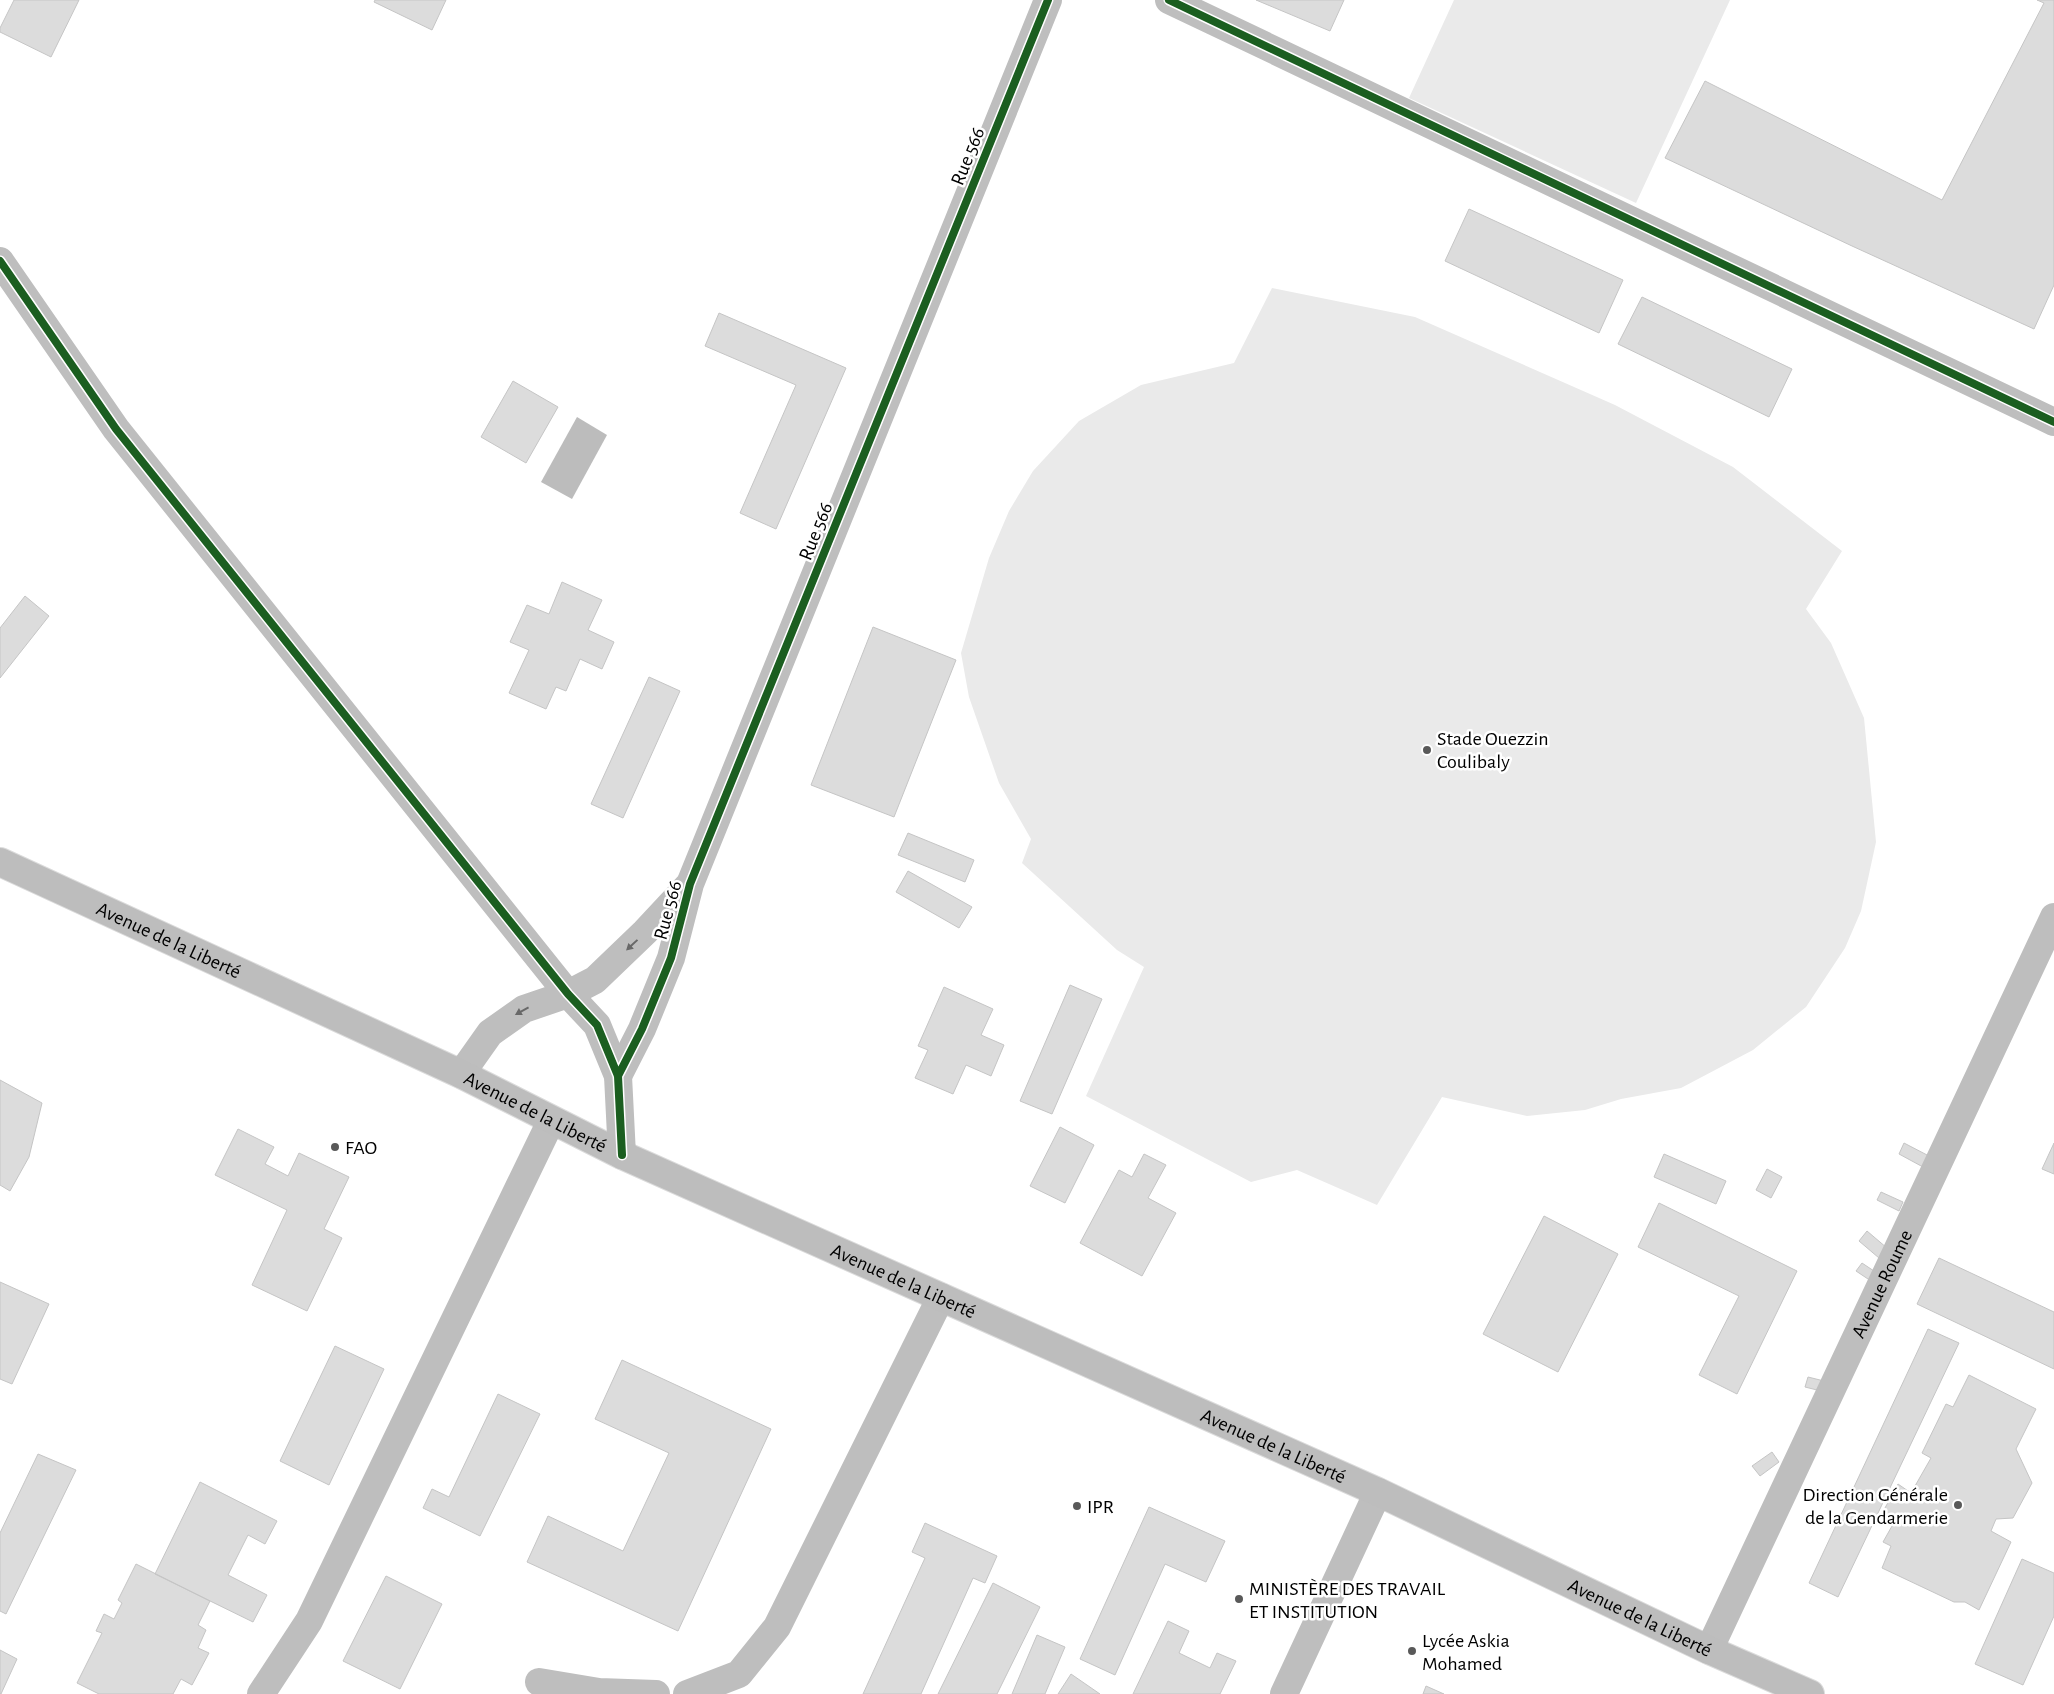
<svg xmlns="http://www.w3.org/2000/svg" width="2054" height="1694" font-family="'Alegreya Sans',sans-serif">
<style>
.green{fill:#eaeaea}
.water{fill:#bcbcbc}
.building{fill:#dcdcdc;stroke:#c5c5c5}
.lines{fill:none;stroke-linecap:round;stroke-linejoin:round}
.major-casing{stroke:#dbdbdb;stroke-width:30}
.minor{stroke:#bebebe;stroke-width:28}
.major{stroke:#bdbdbd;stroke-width:28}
.cycleway-casing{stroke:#fff;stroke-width:11}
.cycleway{stroke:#1b5e20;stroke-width:8}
.oneway{fill:#686868}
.poi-dot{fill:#595959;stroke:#fff;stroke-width:2}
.labels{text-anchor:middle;stroke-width:5;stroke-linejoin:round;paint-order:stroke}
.street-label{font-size:20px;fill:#000;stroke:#fff}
.poi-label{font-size:20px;fill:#000;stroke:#fff;text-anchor:start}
</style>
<rect width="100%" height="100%" fill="#fff"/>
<!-- green -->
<path class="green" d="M 1454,0 L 1730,0 L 1636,203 L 1409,98 Z
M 1272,288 L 1415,317 L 1615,405 L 1733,467 L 1842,551 L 1806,609 L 1831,643 L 1864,718 L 1876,842 L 1861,911 L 1845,948 L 1806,1007 L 1753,1050 L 1681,1088 L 1621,1099 L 1585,1110 L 1527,1116 L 1442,1097 L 1377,1205 L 1297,1170 L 1251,1182 L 1086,1096 L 1144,967 L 1117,950 L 1022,863 L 1031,839 L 999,783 L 969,697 L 961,653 L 989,558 L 1009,511 L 1033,471 L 1079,421 L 1141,385 L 1234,363 Z"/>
<!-- water -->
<path class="water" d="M 577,417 L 607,435 L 572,499 L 541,482 Z"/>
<!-- building -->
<path class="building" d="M 14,0 L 79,0 L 51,57 L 0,32 L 0,28 Z
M 375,0 L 446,0 L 432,30 L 374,2 Z
M 1256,0 L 1344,0 L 1330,31 Z
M 2037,0 L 2054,0 L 2054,285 L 2034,329 L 1852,246 L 1665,158 L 1705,81 L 1942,200 L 2044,3 Z
M 1469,209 L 1623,280 L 1599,333 L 1445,261 Z
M 1642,297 L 1792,369 L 1769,417 L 1618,344 Z
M 719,313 L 846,368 L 776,529 L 740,513 L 796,385 L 705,346 Z
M 513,381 L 558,407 L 526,463 L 481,437 Z
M 562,582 L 602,600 L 588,630 L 614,642 L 602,669 L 580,659 L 566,691 L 556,687 L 546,709 L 509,693 L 529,650 L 510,642 L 527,605 L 549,614 Z
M 25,596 L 49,616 L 0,678 L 0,628 Z
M 873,627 L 956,660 L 894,817 L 811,785 Z
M 649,677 L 680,691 L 623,818 L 591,804 Z
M 908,833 L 974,860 L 965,882 L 898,855 Z
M 908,871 L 972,907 L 959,928 L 896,892 Z
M 1070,985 L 1102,999 L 1052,1114 L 1020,1101 Z
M 944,987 L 993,1009 L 981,1035 L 1004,1045 L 991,1076 L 966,1065 L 953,1094 L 915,1078 L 928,1050 L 918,1046 Z
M 0,1080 L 42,1103 L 29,1157 L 10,1191 L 0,1185 Z
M 1060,1127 L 1094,1145 L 1065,1203 L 1030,1186 Z
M 238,1129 L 274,1147 L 265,1164 L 288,1176 L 299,1153 L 349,1177 L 324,1229 L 342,1238 L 307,1311 L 252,1285 L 287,1210 L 215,1175 Z
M 1904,1143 L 1929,1156 L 1923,1167 L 1899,1154 Z
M 2054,1143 L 2054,1174 L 2042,1169 Z
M 1144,1154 L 1166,1165 L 1148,1198 L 1176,1213 L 1142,1276 L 1080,1243 L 1119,1170 L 1132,1177 Z
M 1664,1154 L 1726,1181 L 1716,1204 L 1654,1177 Z
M 1767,1169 L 1782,1177 L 1771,1198 L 1756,1190 Z
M 1881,1192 L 1903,1202 L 1899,1211 L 1877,1200 Z
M 1659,1203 L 1797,1271 L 1737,1394 L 1699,1375 L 1739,1296 L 1638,1247 Z
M 1544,1216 L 1618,1254 L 1558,1372 L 1483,1334 Z
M 1867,1231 L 1887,1248 L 1879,1258 L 1859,1241 Z
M 1939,1258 L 2054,1312 L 2054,1369 L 1917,1304 Z
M 1862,1263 L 1877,1273 L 1871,1281 L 1856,1271 Z
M 0,1282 L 49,1304 L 12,1384 L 0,1379 Z
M 1928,1329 L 1959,1343 L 1838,1597 L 1809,1583 Z
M 335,1346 L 384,1369 L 329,1485 L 280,1461 Z
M 622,1360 L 771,1429 L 678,1631 L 527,1562 L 548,1516 L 623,1551 L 669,1453 L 595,1419 Z
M 1969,1375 L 2036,1409 L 2016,1449 L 2032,1483 L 2013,1518 L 1996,1519 L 1991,1531 L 2011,1542 L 1979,1610 L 1965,1602 L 1954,1602 L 1882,1568 L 1891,1546 L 1883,1542 L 1892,1526 L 1879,1519 L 1898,1484 L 1911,1493 L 1931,1458 L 1922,1453 L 1946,1404 L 1953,1407 Z
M 1808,1377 L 1824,1381 L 1821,1391 L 1805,1387 Z
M 498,1394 L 540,1414 L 480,1536 L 423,1508 L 432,1489 L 449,1497 Z
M 1772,1452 L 1779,1462 L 1760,1476 L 1752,1466 Z
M 38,1454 L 76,1470 L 6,1614 L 0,1611 L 0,1533 Z
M 200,1482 L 277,1521 L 265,1544 L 248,1535 L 228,1575 L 267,1595 L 253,1622 L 155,1574 Z
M 1149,1507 L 1225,1541 L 1206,1582 L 1165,1564 L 1115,1675 L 1080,1659 Z
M 925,1523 L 997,1556 L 985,1583 L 973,1578 L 921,1694 L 863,1694 L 925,1558 L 912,1552 Z
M 2022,1559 L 2054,1573 L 2054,1616 L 2023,1685 L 1975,1664 Z
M 136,1564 L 210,1601 L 198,1625 L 206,1630 L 198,1648 L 209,1653 L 192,1685 L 181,1679 L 173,1694 L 99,1694 L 77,1683 L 102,1633 L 96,1631 L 104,1614 L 114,1619 L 122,1603 L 118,1600 Z
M 386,1576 L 442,1604 L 400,1689 L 343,1661 Z
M 993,1583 L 1040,1607 L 997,1694 L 938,1694 Z
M 1168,1621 L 1189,1631 L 1179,1653 L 1210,1668 L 1217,1653 L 1236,1661 L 1220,1694 L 1133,1694 Z
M 1037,1635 L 1065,1647 L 1045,1694 L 1012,1694 Z
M 0,1650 L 17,1659 L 1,1694 L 0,1694 Z
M 1071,1674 L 1100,1694 L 1058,1694 Z
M 1426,1686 L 1444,1694 L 1423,1694 Z"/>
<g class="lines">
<defs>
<g id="major">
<path id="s2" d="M 0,862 L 461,1074 L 622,1155 L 1378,1492 L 1709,1650 L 1810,1694"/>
</g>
</defs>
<!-- major casing -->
<use href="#major" class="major-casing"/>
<!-- minor -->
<g class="minor">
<path d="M 1169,0 L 2054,422"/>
<path d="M 0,261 L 116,429 L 568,994 L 597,1025 L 618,1076 L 622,1155"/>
<path d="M 461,1074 L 490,1033 L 524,1009 L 568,994 L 595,980 L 645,932 L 687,887"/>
<path d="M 618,1076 L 642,1029 L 671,958 L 690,884 L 1048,0"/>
<path id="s1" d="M 1709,1650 L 2054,917"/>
<path d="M 539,1682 L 599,1692 L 656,1694"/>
<path d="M 261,1694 L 309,1621 L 551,1121"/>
<path d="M 687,1694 L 739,1674 L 777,1627 L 941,1297"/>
<path d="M 1284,1694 L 1378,1492"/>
</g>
<!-- major -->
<use href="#major" class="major"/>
<defs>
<path id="cycleway" d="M 1169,0 L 2054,422
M 0,261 L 116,429 L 568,994 L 597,1025 L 618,1076 L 622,1155
M 618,1076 L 642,1029 L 671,958 L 690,884 L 1048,0"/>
</defs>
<!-- cycleway casing -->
<use href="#cycleway" class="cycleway-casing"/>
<!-- cycleway -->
<use href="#cycleway" class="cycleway"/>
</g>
<!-- one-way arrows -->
<defs><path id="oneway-solid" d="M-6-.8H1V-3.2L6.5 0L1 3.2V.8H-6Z" transform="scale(1.25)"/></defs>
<g class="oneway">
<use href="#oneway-solid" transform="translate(632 945) rotate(137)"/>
<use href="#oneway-solid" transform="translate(522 1011) rotate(151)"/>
</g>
<!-- markers -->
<g class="poi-dot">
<circle cx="1427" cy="750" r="5"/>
<circle cx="335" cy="1147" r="5"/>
<circle cx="1958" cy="1505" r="5"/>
<circle cx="1077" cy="1506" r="5"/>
<circle cx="1239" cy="1599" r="5"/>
<circle cx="1412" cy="1651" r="5"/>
</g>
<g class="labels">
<!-- street labels -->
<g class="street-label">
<text transform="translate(967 156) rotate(-68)" y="7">Rue 566</text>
<text transform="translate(815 531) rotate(-68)" y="7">Rue 566</text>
<text transform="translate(667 910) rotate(-75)" y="7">Rue 566</text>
<text dy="7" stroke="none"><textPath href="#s2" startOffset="186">Avenue de la Liberté</textPath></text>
<text dy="7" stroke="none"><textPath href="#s2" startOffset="591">Avenue de la Liberté</textPath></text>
<text dy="7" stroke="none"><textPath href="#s2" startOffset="996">Avenue de la Liberté</textPath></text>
<text dy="7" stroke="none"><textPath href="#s1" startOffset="405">Avenue Roume</textPath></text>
<text dy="7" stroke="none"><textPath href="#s2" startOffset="1401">Avenue de la Liberté</textPath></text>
<text dy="7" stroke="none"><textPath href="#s2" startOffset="1806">Avenue de la Liberté</textPath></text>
</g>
<!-- poi labels -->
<g class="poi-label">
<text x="1437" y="745">Stade Ouezzin<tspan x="1437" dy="23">Coulibaly</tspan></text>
<text x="345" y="1154">FAO</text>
<text x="1948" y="1501" text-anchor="end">Direction Générale<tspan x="1948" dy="23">de la Gendarmerie</tspan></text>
<text x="1087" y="1513">IPR</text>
<text x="1249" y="1595">MINISTÈRE DES TRAVAIL<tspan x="1249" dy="23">ET INSTITUTION</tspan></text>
<text x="1422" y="1647">Lycée Askia<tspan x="1422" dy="23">Mohamed</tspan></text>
</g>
</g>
</svg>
